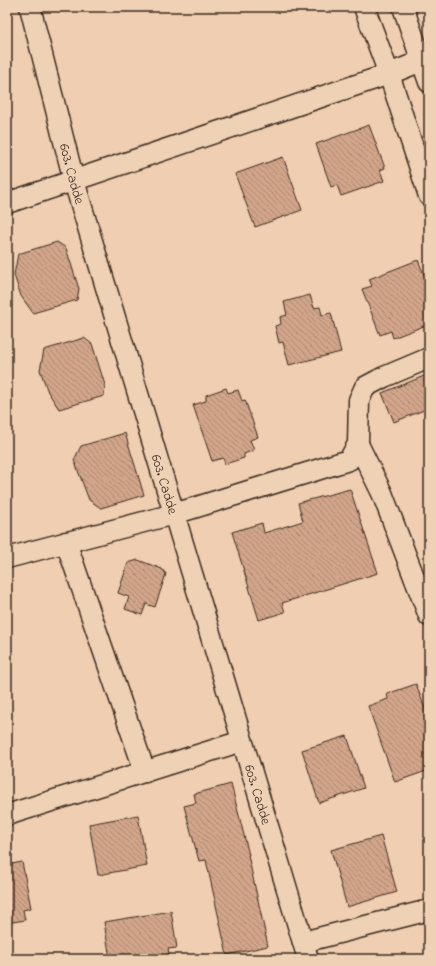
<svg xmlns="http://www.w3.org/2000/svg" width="436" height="966" font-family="'Indie Flower',sans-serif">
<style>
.building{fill:url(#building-back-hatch);stroke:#3b2a1e}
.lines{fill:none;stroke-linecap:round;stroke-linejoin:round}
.minor-casing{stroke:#3b2a1e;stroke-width:23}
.minor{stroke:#efd2b6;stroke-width:20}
.labels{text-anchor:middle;stroke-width:4;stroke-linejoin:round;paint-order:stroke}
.street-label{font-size:14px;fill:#3b2a1e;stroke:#efd2b6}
</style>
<defs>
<pattern id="building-back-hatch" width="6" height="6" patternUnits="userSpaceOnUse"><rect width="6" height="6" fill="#d2a58a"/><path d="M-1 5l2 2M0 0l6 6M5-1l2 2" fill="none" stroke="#ac8770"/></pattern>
</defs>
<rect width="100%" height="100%" fill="#efceb1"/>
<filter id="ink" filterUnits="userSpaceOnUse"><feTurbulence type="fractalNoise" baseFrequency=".025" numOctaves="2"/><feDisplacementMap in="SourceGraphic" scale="8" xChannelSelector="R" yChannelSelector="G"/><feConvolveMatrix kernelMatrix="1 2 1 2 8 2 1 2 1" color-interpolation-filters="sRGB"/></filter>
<g filter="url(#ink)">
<!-- building -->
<path class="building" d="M 369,125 L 385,168 L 380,170 L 384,181 L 341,196 L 337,185 L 331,187 L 316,144 Z
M 283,157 L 302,210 L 255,227 L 235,174 Z
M 57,242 L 66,248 L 79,289 L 77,300 L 33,313 L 21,296 L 14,275 L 18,254 Z
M 418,260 L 429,287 L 429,324 L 393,338 L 391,331 L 380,335 L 362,289 L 372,286 L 369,279 Z
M 310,295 L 314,308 L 320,307 L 322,315 L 331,313 L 341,352 L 289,365 L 283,342 L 279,343 L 275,326 L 281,324 L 280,317 L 287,315 L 284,302 Z
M 84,338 L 92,344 L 105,385 L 104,396 L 59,409 L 48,392 L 40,370 L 44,350 Z
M 429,374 L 429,408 L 394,422 L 382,393 Z
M 226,388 L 228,393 L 238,390 L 242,401 L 245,400 L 258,437 L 250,440 L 254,450 L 244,454 L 244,458 L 225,464 L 223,458 L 212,461 L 193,405 L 206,401 L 206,395 Z
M 125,433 L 144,495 L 101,508 L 89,500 L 74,460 L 81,446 Z
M 350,489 L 378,573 L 282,603 L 285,612 L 259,620 L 232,532 L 262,523 L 264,533 L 303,521 L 298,503 Z
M 138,560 L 162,569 L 166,574 L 155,607 L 146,604 L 142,615 L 125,609 L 129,597 L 118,593 L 128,563 Z
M 416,684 L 429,720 L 429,770 L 395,782 L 368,706 L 388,699 L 387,694 Z
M 347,736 L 364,788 L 319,803 L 302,750 Z
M 231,784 L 249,855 L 248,855 L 268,946 L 227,955 L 206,860 L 199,861 L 184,806 L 196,803 L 194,794 Z
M 138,815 L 147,866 L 98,875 L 89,824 Z
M 381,836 L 397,892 L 347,907 L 331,850 Z
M 22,862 L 31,908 L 23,910 L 25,920 L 7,923 L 7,865 Z
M 171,911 L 177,948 L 168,949 L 170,959 L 110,959 L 104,922 Z"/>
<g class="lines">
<defs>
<g id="minor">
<path id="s1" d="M 30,7 L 74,181 L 308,959"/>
<path d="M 364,7 L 389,74 L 429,196"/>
<path d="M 403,7 L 429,82"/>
<path d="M 7,203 L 389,74 L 429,58"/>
<path d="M 358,444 L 382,493 L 429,616"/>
<path d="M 66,542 L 145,772"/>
<path d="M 7,558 L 174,514 L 349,460 L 358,444 L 359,400 L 365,387 L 384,377 L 429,358"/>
<path d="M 7,815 L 242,741"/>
<path d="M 303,942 L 429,910"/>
</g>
</defs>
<!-- minor casing -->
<use href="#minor" class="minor-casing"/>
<!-- minor -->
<use href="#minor" class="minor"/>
</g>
</g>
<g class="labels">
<!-- street labels -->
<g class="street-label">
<text dy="5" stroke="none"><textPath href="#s1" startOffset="172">603. Cadde</textPath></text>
<text dy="5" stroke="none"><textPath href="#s1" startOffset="496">603. Cadde</textPath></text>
<text dy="5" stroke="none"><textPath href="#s1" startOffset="820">603. Cadde</textPath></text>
</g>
</g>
<!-- margin -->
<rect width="436" height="966" fill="none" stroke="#efd2b6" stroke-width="24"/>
<rect x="12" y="12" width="412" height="942" fill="none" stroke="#3b2a1e" stroke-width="1.5" filter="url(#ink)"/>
</svg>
